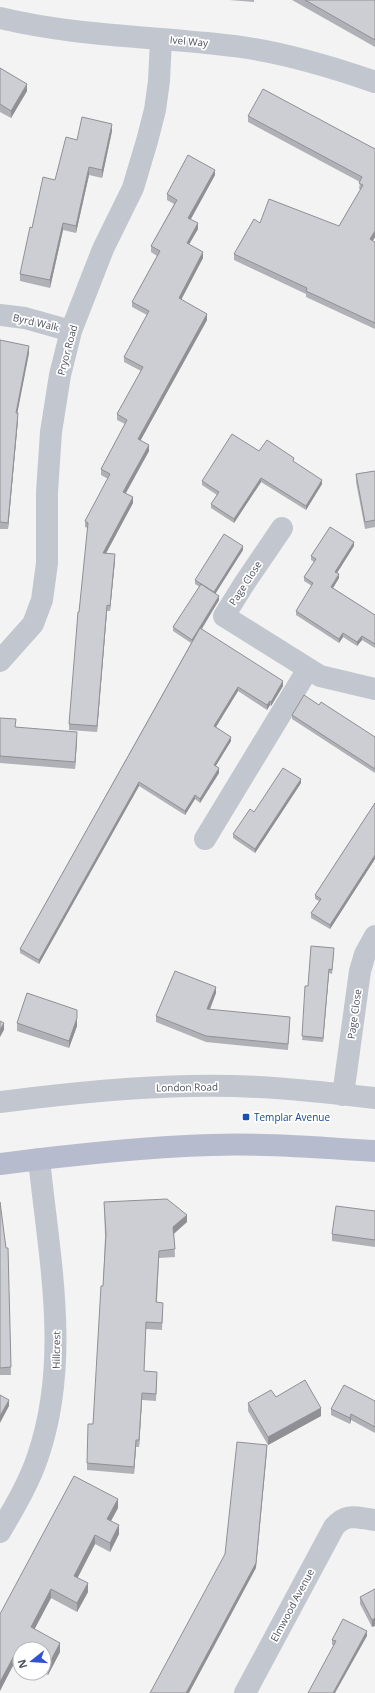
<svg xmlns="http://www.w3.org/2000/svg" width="375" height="1693" font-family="'Open Sans',sans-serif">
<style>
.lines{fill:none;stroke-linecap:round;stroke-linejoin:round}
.minor{stroke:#c2c7cf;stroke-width:22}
.major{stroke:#b6bccd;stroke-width:22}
.wall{fill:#b0b1b6}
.shaded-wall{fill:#909094}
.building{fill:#cdced4;stroke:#909094}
.transit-dot{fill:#1a4fb4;stroke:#fff;stroke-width:1.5}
.labels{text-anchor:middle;stroke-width:3.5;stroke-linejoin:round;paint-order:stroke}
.street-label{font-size:10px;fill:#4c515e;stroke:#fff}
.transit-label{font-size:10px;fill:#164399;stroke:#fff;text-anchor:start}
</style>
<rect width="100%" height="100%" fill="#f4f3f3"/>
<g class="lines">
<!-- minor -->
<path class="minor" d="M 0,18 C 79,37 155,36 234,46 C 282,52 329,66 375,82
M 0,315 L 25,318 L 71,331
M 282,528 L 244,584 L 224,616 L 320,676 L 375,689
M 0,661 L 33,624 L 42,600 L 47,563 L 47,492 L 51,432 L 60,375 L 71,331 L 103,249 L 133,188 L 147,141 L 155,110 L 159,81 L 161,39
M 205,839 L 308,669
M 343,1095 L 360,971 L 365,954 L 375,936
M 0,1102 C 63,1094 127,1087 190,1086 C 252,1084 314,1091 375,1098
M 0,1532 C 14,1508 29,1483 38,1456 C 71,1359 49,1258 39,1159
M 245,1693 L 334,1527 C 347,1512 357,1518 375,1520"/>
<!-- major -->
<path class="major" d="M 0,1164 C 70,1155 141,1147 211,1145 C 266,1143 321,1148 375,1151"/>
</g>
<!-- wall -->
<path class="wall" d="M 229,0 L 254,0 L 254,2 Z
M 292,0 L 375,0 L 375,47 Z
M 0,68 L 27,91 L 11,118 L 0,112 Z
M 248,116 L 375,149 L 375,237 L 373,241 L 375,242 L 375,329 L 306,297 L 306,294 L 234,260 L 234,254 L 339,226 L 361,189 L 359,189 L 360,182 L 248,122 Z
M 112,131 L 102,178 L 89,175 L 76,233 L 63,230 L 50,288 L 20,281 L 20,274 L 32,228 L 55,180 Z
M 215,175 L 191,219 L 198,229 L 189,244 L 203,258 L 181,299 L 207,320 L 140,441 L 149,451 L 126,493 L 133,503 L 106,553 L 115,560 L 110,611 L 107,611 L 97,732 L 69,730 L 69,724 L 79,612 L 88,528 L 85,527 L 85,521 L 108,479 L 101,475 L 101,469 L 125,424 L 117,420 L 117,414 L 141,371 L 124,362 L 124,357 L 147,315 L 132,307 L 132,302 L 157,256 L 151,252 L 151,246 L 174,204 L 167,200 L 167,194 Z
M 0,340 L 29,353 L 17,413 L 18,420 L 8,529 L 0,529 Z
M 259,451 L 294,462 L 322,484 L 306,510 L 261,482 L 234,523 L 211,508 L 211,504 L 217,495 L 202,485 L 202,481 Z
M 375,471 L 375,527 L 365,529 L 356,482 L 356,474 Z
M 354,546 L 337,573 L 339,578 L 333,588 L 375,615 L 375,648 L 362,640 L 357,646 L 343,637 L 339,643 L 296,615 L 296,611 L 312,586 L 304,581 L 304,577 L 314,562 L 311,560 L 311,556 Z
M 243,550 L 215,593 L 219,600 L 202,629 L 283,686 L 271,706 L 270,705 L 267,710 L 238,691 L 216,727 L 231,741 L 215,766 L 219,773 L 200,803 L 195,799 L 185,815 L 139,786 L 39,964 L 20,953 L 20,949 L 191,643 L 173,631 L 173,627 L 200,587 L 195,584 L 195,580 Z
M 319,705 L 375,737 L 375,773 L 292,719 L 292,715 Z
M 0,718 L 16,727 L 77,739 L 75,769 L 0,763 Z
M 301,783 L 255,853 L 233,838 L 233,834 L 254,812 Z
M 375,803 L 375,859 L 330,929 L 311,918 L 311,913 L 319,901 L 315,899 L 315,895 Z
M 334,952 L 332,974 L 329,973 L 323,1042 L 302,1040 L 308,986 Z
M 216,993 L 210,1010 L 290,1023 L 288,1050 L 206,1042 L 156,1022 L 156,1016 Z
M 17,1023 L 77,1026 L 69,1048 L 17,1031 Z
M 0,1202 L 6,1248 L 8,1248 L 11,1375 L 0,1375 Z
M 104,1202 L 187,1222 L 174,1234 L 175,1257 L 159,1258 L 157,1302 L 163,1310 L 162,1330 L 146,1329 L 144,1371 L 157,1379 L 156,1401 L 142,1400 L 139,1447 L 136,1447 L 134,1474 L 87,1470 L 87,1463 L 93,1424 L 103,1286 L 105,1237 Z
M 375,1211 L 375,1247 L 332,1241 L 332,1234 Z
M 276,1397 L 321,1416 L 268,1445 L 248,1411 L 248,1403 Z
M 375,1401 L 375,1433 L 351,1420 L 350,1424 L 331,1415 L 331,1409 Z
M 118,1508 L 111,1521 L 119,1534 L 110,1552 L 95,1544 L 77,1578 L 88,1592 L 77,1612 L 51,1598 L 34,1629 L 60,1652 L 48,1675 L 44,1673 L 44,1649 L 20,1649 L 20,1660 L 17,1658 L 0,1614 Z
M 375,1589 L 372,1627 L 360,1604 L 360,1597 Z
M 367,1636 L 334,1645 L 332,1645 L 332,1640 Z"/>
<!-- shaded-wall -->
<path class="shaded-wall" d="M 27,84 L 27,91 L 11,118 L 11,111 Z
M 112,124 L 112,131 L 102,178 L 102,170 Z
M 89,167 L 89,175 L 76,233 L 76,226 Z
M 215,170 L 215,175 L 188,224 L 188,218 Z
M 63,223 L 63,230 L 50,288 L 50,280 Z
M 198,223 L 198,229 L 187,248 L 187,243 Z
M 375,231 L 375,237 L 370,245 L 370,239 Z
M 203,252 L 203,258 L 179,304 L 179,298 Z
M 207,314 L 207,320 L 138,445 L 138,439 Z
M 29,346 L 29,353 L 16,420 L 16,413 Z
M 18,413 L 18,420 L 8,529 L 8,523 Z
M 149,445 L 149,451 L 123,498 L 123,492 Z
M 261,478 L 261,482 L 234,523 L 234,519 Z
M 322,480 L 322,484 L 306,510 L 306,506 Z
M 133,497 L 133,503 L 103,559 L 103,553 Z
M 354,542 L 354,546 L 335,576 L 335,572 Z
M 243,546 L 243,550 L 214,596 L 214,592 Z
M 115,554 L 115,560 L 110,611 L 110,606 Z
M 339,574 L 339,578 L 331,591 L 331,587 Z
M 219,596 L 219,600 L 192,644 L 192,640 Z
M 107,605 L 107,611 L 97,732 L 97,726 Z
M 343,633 L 343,637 L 339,643 L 339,639 Z
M 362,636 L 362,640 L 357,646 L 357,642 Z
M 283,681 L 283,686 L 271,706 L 271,702 Z
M 238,687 L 238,691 L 214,730 L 214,726 Z
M 270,701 L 270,705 L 267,710 L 267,705 Z
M 77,732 L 77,739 L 75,769 L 75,762 Z
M 231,737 L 231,741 L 214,769 L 214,765 Z
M 219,768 L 219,773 L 200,803 L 200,799 Z
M 301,779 L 301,783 L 255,853 L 255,849 Z
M 139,782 L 139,786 L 39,964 L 39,960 Z
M 195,795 L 195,799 L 185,815 L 185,811 Z
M 375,855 L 375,859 L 330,929 L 330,925 Z
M 329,969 L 329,973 L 323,1042 L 323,1038 Z
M 216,987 L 216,993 L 207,1015 L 207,1009 Z
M 77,1018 L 77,1026 L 69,1048 L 69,1041 Z
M 4,1023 L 4,1030 L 0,1037 L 0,1030 Z
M 187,1215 L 187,1222 L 173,1234 L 173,1227 Z
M 142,1393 L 142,1400 L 139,1447 L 139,1440 Z
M 9,1400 L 9,1406 L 0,1423 L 0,1416 Z
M 321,1408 L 321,1416 L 268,1445 L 268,1437 Z
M 351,1414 L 351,1420 L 350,1424 L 350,1418 Z
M 136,1440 L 136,1447 L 134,1474 L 134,1467 Z
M 267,1445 L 267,1450 L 256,1568 L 189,1693 L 186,1693 Z
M 118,1499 L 118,1508 L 107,1528 L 107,1519 Z
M 119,1525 L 119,1534 L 110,1552 L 110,1543 Z
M 95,1535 L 95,1544 L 74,1585 L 74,1576 Z
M 88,1583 L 88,1592 L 77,1612 L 77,1603 Z
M 51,1589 L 51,1598 L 31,1636 L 31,1627 Z
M 375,1618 L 375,1626 L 372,1627 L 372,1620 Z
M 367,1631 L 367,1636 L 335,1693 L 333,1693 Z
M 60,1643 L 60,1652 L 48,1675 L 48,1666 Z
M 17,1650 L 17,1658 L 0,1691 L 0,1682 Z"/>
<!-- building -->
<path class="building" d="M 305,0 L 375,0 L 375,40 Z
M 0,68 L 27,84 L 11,111 L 0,104 Z
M 263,89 L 375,149 L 375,231 L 370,239 L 375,242 L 375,323 L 306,291 L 307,288 L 234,254 L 254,219 L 260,223 L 269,199 L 339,226 L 363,185 L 359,183 L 362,177 L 248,116 Z
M 82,117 L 112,124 L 102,170 L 89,167 L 76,226 L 63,223 L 50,280 L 20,274 L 30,227 L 32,228 L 43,177 L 55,180 L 66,137 L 77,140 Z
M 188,155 L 215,170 L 188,218 L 198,223 L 187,243 L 203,252 L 179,298 L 207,314 L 138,439 L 149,445 L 123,492 L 133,497 L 103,553 L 115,554 L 110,606 L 107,605 L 97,726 L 69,724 L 78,612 L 79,612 L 88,523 L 85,521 L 110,474 L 101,469 L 127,420 L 117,414 L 143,367 L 124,357 L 149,311 L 132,302 L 160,251 L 151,246 L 177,200 L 167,194 Z
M 0,340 L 29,346 L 16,413 L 18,413 L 8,523 L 0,522 Z
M 232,434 L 259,451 L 267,440 L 294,458 L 293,461 L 322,480 L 306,506 L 261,478 L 234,519 L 211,504 L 219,492 L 202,481 Z
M 375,471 L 375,520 L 365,522 L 356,474 Z
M 330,527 L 354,542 L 335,572 L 339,574 L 331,587 L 375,615 L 375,644 L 362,636 L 357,642 L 343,633 L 339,639 L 296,611 L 313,583 L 304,577 L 316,559 L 311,556 Z
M 224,534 L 243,546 L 214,592 L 195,580 Z
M 201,584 L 219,596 L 192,640 L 173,627 Z
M 200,628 L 283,681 L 271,702 L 270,701 L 267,705 L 238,687 L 214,726 L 231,737 L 214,765 L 219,768 L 200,799 L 195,795 L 185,811 L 139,782 L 39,960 L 20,949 Z
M 304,695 L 319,705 L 321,702 L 375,737 L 375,769 L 292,715 Z
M 0,718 L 16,719 L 15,727 L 77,732 L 75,762 L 0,756 Z
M 283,768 L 301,779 L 255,849 L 233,834 L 250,809 L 254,812 Z
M 375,803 L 375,855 L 330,925 L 311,913 L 321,899 L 315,895 Z
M 311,946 L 334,948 L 332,970 L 329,969 L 323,1038 L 302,1036 L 305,986 L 308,986 Z
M 175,971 L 216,987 L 207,1009 L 290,1017 L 288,1044 L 206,1036 L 156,1016 Z
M 27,993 L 77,1010 L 77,1018 L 69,1041 L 17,1023 Z
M 0,1021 L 4,1023 L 0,1030 Z
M 167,1199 L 187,1215 L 173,1227 L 175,1249 L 159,1251 L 156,1302 L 163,1303 L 162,1323 L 146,1322 L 144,1371 L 157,1372 L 156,1394 L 142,1393 L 139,1440 L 136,1440 L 134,1467 L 87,1463 L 88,1424 L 93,1424 L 101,1286 L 103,1286 L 106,1234 L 104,1202 Z
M 0,1202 L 6,1248 L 8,1248 L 11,1367 L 0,1368 Z
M 336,1206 L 375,1211 L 375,1240 L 332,1234 Z
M 305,1380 L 321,1408 L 268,1437 L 248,1403 L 271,1390 L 276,1397 Z
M 344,1385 L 375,1401 L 375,1427 L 351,1414 L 350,1418 L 331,1409 Z
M 0,1395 L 9,1400 L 0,1416 Z
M 237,1442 L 267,1445 L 256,1563 L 186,1693 L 150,1693 L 225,1554 Z
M 74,1476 L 118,1499 L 107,1519 L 119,1525 L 110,1543 L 95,1535 L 74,1576 L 88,1583 L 77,1603 L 51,1589 L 31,1627 L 60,1643 L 48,1666 L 44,1664 L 44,1649 L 20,1649 L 20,1651 L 17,1650 L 0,1682 L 0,1614 Z
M 375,1589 L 375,1618 L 372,1620 L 360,1597 Z
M 343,1619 L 367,1631 L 333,1693 L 308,1693 L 336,1641 L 332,1640 Z"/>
<!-- markers -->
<rect class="transit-dot" x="242" y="1113" width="8" height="8" rx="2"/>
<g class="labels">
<!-- street labels -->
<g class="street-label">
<text transform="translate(189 41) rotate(5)" y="4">Ivel Way</text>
<text transform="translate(36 322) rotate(13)" y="4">Byrd Walk</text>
<text transform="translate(67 350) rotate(-75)" y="4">Pryor Road</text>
<text transform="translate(245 583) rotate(-57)" y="4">Page Close</text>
<text transform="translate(354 1014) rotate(-82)" y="4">Page Close</text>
<text transform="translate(187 1087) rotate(-1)" y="4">London Road</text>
<text transform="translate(56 1350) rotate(-89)" y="4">Hillcrest</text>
<text transform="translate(292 1605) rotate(-62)" y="4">Elmwood Avenue</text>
</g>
<!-- transit labels -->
<g class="transit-label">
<text x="254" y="1121">Templar Avenue</text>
</g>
</g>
<!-- north arrow -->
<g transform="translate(32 1661) rotate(253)"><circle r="19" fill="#ffffff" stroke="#b7b9bf"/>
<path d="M0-3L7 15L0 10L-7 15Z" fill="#3251cf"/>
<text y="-6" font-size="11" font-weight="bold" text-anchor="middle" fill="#4c515e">N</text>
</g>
</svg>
